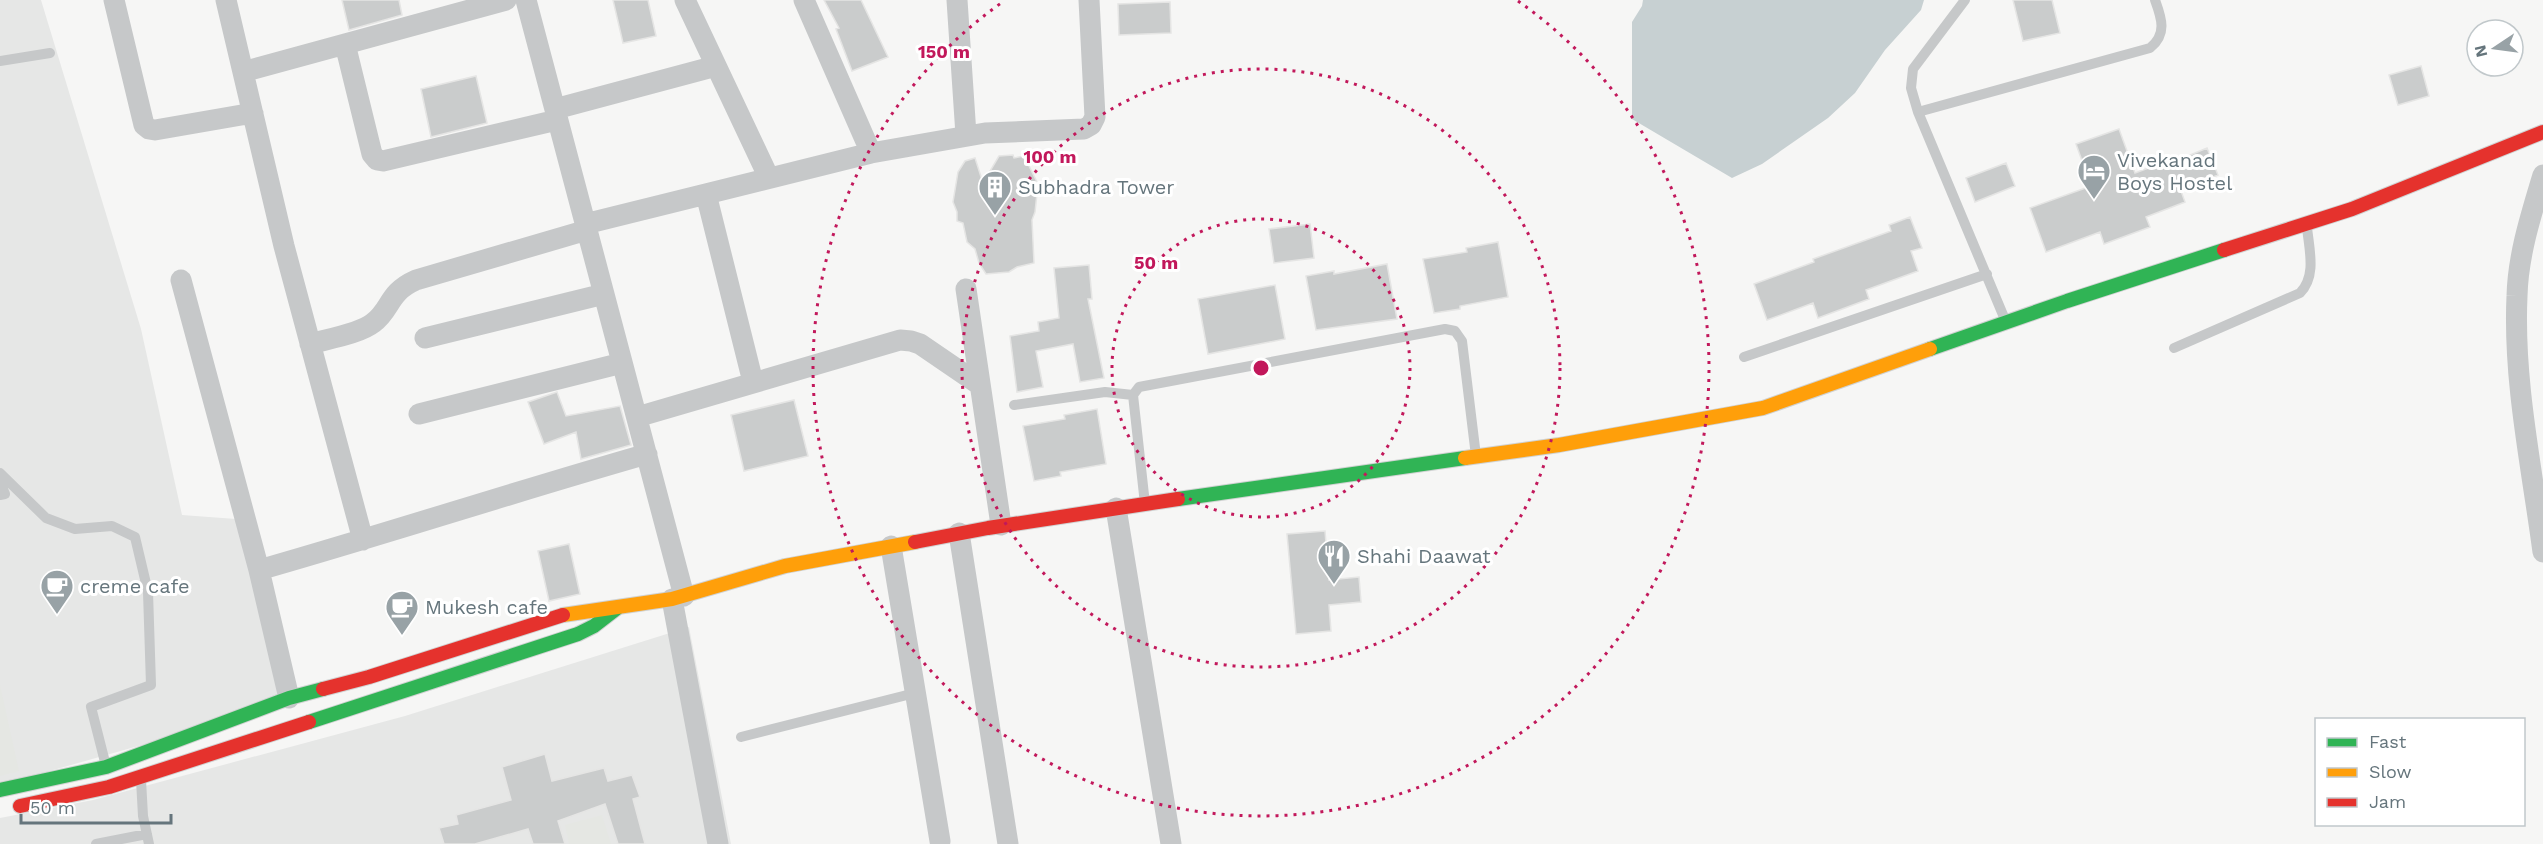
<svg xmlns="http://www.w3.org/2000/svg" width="2543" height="844" font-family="'Work Sans',sans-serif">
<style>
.built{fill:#e6e7e6}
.green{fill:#e5e7e3}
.water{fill:#c7d0d2}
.building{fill:#cacccc;stroke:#e5e5e4;stroke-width:1.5}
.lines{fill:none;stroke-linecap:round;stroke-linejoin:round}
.fast-casing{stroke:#d0d2d2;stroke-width:16}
.slow-casing{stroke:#d0d2d2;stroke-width:16}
.jam-casing{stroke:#d0d2d2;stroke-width:16}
.lane{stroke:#c6c8c9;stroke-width:10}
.street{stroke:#c6c8c9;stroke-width:21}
.fast{stroke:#30b455;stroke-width:14}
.slow{stroke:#ff9f0a;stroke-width:14}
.jam{stroke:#e5322d;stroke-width:14}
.ring{fill:none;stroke:#c2185b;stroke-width:3;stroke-dasharray:3 6}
.labels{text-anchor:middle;stroke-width:6;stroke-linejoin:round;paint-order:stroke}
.poi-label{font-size:20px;fill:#65757c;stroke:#fff;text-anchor:start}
.centre{fill:#c2185b;stroke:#fff;stroke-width:3}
.ring-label{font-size:18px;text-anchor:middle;font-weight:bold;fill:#c2185b;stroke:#fff;stroke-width:6;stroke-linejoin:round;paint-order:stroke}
</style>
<rect width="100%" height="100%" fill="#f6f6f5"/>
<!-- built -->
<path class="built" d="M 0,0 L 41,0 L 141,329 L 182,515 L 236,519 L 291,703 L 0,785 Z
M 689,627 L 731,844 L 0,844 L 0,818 L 93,800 L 405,716 Z"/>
<!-- green -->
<path class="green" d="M 0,685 L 19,771 L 0,776 Z
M 602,815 L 611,844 L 569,844 L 565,825 Z"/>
<!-- water -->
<path class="water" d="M 1643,0 L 1924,0 L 1921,10 L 1885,50 L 1855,93 L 1828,118 L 1762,164 L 1732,178 L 1632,119 L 1632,22 L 1642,6 Z"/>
<!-- building -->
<path class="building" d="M 342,0 L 399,0 L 402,15 L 349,30 Z
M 613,0 L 648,0 L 656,36 L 623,43 Z
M 824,0 L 861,0 L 888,57 L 852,71 L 836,29 L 839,28 Z
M 2013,0 L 2052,0 L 2060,33 L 2023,41 Z
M 1170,2 L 1171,33 L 1119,35 L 1118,4 Z
M 2421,66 L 2429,96 L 2398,105 L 2389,75 Z
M 476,76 L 487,123 L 431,137 L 421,89 Z
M 2119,129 L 2135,173 L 2170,160 L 2171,163 L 2207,148 L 2218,175 L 2181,191 L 2185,202 L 2146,217 L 2150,227 L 2104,244 L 2100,232 L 2046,252 L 2030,208 L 2091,186 L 2076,144 Z
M 1013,155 L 1014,158 L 1024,156 L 1038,184 L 1035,212 L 1032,220 L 1034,263 L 1017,267 L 1009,272 L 986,274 L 979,263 L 975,249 L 967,242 L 963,223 L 957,221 L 957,212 L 953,202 L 958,172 L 965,161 L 975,158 L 983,183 L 999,156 Z
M 2006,163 L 2015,186 L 1975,202 L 1966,178 Z
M 1910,217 L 1922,248 L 1911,251 L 1918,271 L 1866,290 L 1869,299 L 1818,318 L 1813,303 L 1767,320 L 1754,284 L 1814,262 L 1813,259 L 1891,231 L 1889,225 Z
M 1310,224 L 1314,258 L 1274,263 L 1269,229 Z
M 1498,242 L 1508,297 L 1460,306 L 1460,309 L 1434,313 L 1423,259 L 1467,252 L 1466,248 Z
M 1387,264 L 1397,319 L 1316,330 L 1306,276 L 1334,271 L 1334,274 Z
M 1089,265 L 1092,299 L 1088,299 L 1104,378 L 1080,382 L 1073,344 L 1036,351 L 1043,387 L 1017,392 L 1010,336 L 1039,331 L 1038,322 L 1059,318 L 1054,268 Z
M 1275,285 L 1285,339 L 1208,354 L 1198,299 Z
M 557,392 L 566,416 L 620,406 L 631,445 L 581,459 L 576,432 L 544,444 L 528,402 Z
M 794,400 L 808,456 L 744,471 L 731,415 Z
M 1097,409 L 1106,464 L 1060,472 L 1061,476 L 1034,481 L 1023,426 L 1065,419 L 1064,415 Z
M 1325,531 L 1329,580 L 1359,577 L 1361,602 L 1329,605 L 1331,631 L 1296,634 L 1287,534 Z
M 569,544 L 580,594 L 549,601 L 538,551 Z
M 545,754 L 552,781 L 604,768 L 608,781 L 632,775 L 640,797 L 633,799 L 645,844 L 618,844 L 605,804 L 558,821 L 565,844 L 533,844 L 528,829 L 475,844 L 444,844 L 439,828 L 458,824 L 456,815 L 511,800 L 502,767 Z"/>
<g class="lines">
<defs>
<path id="fast" d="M 1930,349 L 2067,301 L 2224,250
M 1178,499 L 1465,458
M 309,722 L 578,634 L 594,626 L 616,609
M 0,790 L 106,767 L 289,698 L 323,689"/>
<path id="slow" d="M 1465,458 L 1559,445 L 1763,408 L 1930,349
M 563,615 L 672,599 L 785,566 L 915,542"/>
<path id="jam" d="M 2224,250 L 2352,209 L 2543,132
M 915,542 L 988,528 L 1178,499
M 323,689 L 369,677 L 563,615
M 20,806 L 109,787 L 309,722"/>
</defs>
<!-- fast casing -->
<use href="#fast" class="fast-casing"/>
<!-- slow casing -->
<use href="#slow" class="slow-casing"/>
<!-- jam casing -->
<use href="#jam" class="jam-casing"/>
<!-- lane -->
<path class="lane" d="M 0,61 L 50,53
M 1918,112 L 1911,88 L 1913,69 L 1965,0
M 2006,322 L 1918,112 L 2150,48 C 2167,34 2162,19 2155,0
M 2174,348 L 2300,293 C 2317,276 2309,249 2307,227
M 1744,357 L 1987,274
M 1014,405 L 1105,392 L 1133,395
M 0,473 L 46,518 L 75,529 L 112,526 L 135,537 L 148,592 L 151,685 L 91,707 L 106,766
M 0,482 L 5,494 L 0,495
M 1145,504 L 1133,395 L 1139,387 L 1445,329 L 1455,331 L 1462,341 L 1476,456
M 741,737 L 915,693
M 141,780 L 143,816 L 149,844
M 96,844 L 147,834"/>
<!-- street -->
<path class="street" d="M 114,0 L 144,125 L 149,129 L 155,130 L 253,113
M 226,0 L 284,246 L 363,540
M 526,0 L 684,596
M 685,0 L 769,178
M 804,0 L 871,153
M 957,0 L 966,135
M 345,44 L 372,154 L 377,160 L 383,161 L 557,120
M 243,72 L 506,0
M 555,109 L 716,66
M 2543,175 C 2531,215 2518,255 2517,296 C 2513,381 2532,468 2543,552
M 706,194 L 753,382
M 585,224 L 871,153 L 985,133 L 1084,129 L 1091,125 L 1095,117 L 1089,0
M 181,280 L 259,570 L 289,698
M 966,289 L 1001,525
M 425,338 L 604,294
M 310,344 C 327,339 359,334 373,323 C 392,309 387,293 416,280 L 587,230
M 419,414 L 622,363
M 637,417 L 900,340 L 911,341 L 920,344 L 980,385
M 1116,508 L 1171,844
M 959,533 L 1008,844
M 891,546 L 940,841
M 259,570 C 389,533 517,491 647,454
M 672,599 L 718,844"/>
<!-- fast -->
<use href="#fast" class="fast"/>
<!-- slow -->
<use href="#slow" class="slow"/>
<!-- jam -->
<use href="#jam" class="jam"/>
</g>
<!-- distance rings -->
<g class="ring">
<circle cx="1261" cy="368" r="149"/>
<circle cx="1261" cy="368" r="299"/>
<path d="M1518 1A448 448 0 1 1 1004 1"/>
</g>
<!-- icons -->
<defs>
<symbol id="hotel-pin" viewBox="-11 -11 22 30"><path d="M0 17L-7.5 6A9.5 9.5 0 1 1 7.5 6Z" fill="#98a2a6" stroke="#fff"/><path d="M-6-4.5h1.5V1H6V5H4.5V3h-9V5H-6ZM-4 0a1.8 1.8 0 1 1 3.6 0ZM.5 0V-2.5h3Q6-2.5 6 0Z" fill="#fff"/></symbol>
<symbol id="building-pin" viewBox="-11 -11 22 30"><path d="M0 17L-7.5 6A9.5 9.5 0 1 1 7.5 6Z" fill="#98a2a6" stroke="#fff"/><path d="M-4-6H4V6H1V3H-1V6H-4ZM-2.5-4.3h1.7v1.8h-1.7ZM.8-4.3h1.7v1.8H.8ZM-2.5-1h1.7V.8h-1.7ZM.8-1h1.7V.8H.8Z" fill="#fff"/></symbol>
<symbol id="restaurant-pin" viewBox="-11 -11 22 30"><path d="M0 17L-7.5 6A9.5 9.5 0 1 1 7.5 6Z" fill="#98a2a6" stroke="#fff"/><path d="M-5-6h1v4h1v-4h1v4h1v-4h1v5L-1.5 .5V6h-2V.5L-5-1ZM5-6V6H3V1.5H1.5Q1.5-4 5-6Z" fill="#fff"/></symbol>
<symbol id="cafe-pin" viewBox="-11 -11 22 30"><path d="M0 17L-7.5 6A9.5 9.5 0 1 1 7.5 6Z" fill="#98a2a6" stroke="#fff"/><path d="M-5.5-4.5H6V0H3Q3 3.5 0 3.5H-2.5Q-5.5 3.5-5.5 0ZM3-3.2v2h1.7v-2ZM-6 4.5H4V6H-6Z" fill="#fff"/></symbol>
</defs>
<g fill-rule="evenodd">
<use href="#hotel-pin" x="2075" y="152" width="38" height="52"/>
<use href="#building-pin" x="976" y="168" width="38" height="52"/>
<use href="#restaurant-pin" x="1315" y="537" width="38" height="52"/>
<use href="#cafe-pin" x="38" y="567" width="38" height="52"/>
<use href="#cafe-pin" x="383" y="588" width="38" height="52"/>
</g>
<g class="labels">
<!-- poi labels -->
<g class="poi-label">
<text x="2117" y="167">Vivekanad<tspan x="2117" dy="23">Boys Hostel</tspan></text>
<text x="1018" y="194">Subhadra Tower</text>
<text x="1357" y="563">Shahi Daawat</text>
<text x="80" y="593">creme cafe</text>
<text x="425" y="614">Mukesh cafe</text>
</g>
</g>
<circle cx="1261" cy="368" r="9" class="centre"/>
<g class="ring-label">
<text x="944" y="58">150 m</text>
<text x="1050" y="163">100 m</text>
<text x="1156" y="269">50 m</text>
</g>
<!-- legend -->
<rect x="2315" y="718" width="210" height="108" fill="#ffffff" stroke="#c1c8cb" stroke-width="1.5"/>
<rect x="2327" y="738" width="30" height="9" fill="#30b455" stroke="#c1c8cb" stroke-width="1.5"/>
<text x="2369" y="748" font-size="18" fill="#65757c">Fast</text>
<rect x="2327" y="768" width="30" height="9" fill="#ff9f0a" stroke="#c1c8cb" stroke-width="1.5"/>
<text x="2369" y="778" font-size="18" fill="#65757c">Slow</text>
<rect x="2327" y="798" width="30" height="9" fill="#e5322d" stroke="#c1c8cb" stroke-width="1.5"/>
<text x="2369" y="808" font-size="18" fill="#65757c">Jam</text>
<!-- north arrow -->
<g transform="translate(2495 48) rotate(257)"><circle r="28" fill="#ffffff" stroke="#c1c8cb" stroke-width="1.5"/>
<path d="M0-4.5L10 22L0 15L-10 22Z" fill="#98a2a6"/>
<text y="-9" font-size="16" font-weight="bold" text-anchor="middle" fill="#65757c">N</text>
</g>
<!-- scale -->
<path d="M21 814v9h150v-9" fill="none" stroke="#65757c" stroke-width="3"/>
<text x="30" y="814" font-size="18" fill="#65757c" stroke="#ffffff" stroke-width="4.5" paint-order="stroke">50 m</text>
</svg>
